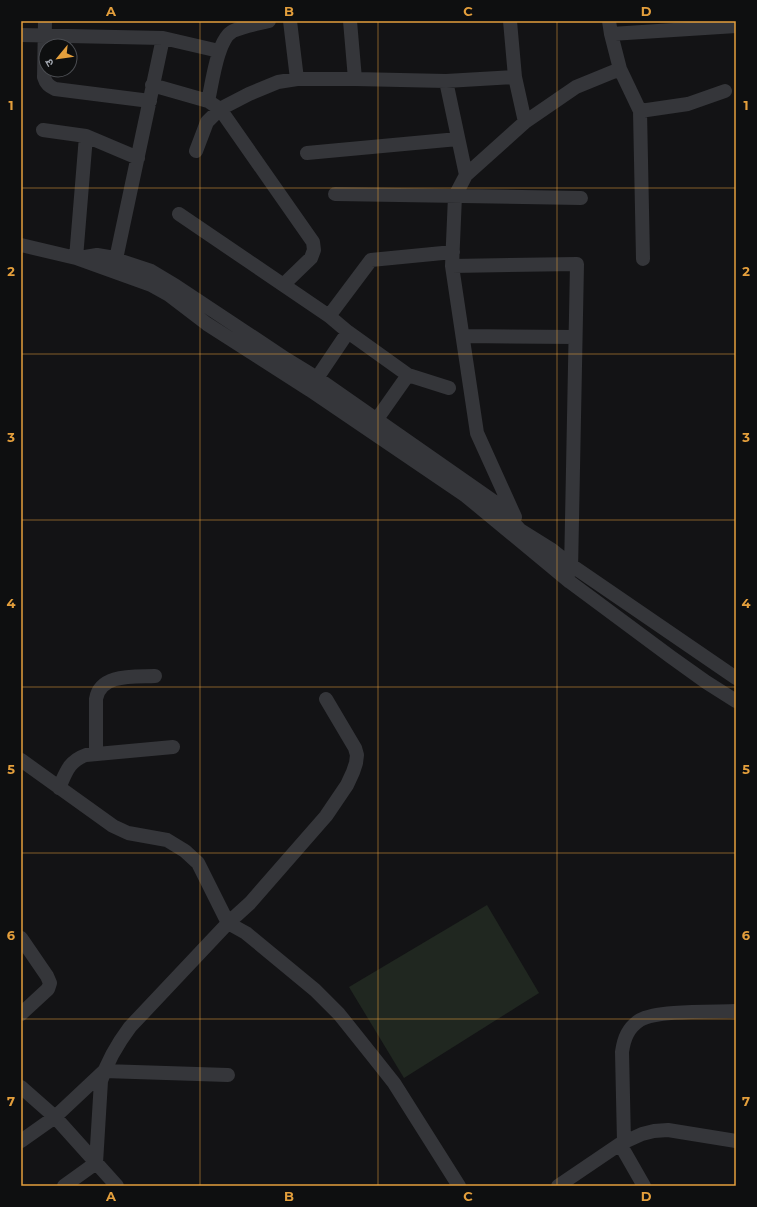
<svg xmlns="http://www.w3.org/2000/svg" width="757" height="1207" font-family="Montserrat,'Noto Sans Devanagari',sans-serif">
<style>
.green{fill:#202720}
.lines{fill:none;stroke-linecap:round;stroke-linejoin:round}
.minor{stroke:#35363a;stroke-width:14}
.grid{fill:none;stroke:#e49f3c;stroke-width:1;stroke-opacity:0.55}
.neatline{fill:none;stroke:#e49f3c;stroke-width:1.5}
.grid-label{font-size:13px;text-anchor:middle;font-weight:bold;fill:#e49f3c}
</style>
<rect width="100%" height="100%" fill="#131315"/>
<!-- green -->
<path class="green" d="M 487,905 L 539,993 L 404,1078 L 349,987 Z"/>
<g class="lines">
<!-- minor -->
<path class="minor" d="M 45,21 L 44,77 C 46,84 49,86 55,89 L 150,101
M 290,21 L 297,79
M 350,21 L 355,79
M 510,21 L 515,77 L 525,122
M 609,21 L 611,34 L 736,26
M 611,34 L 620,69 L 640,111 L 643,259
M 21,35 L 163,38 L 219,51
M 446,81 L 466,175
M 152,85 L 208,101 L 220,109 L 313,242 L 314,250 L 311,258 L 283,285
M 208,101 C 212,85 217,39 233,31 C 244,26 257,24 269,21
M 640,111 L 688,104 L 725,91
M 43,130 L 86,136 L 138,158
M 196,151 L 207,122 L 220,109 L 249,94 L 278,82 L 297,79 L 355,79 L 446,81 L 515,77
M 307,153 L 458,139
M 335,194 L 581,198
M 179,214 L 329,316 L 348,332 L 408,375 L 449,388
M 21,245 L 76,258 L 151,285 L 169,295 L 207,324 L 310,390 L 466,496 L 570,582 L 671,657 L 706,682 L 736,701
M 76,258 L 86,136
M 79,258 L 97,255 L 109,257 L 151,271 L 176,286 L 286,359 L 317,378 L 496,503 L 520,530 L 552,550 L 571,565 L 736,678
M 116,259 L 163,38
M 452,266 L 577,264 L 571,571
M 329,316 L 371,260 L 453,252
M 463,336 L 575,337
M 312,386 L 317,378 L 348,332
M 377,419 L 408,375
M 515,517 L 477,433 L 452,266 L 455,196 L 466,175 L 525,122 L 576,87 L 620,69
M 96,754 L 96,699 C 100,673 135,677 155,676
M 21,760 L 113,826 L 128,833 L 167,840 L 185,851 L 198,863 L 228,923 L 246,933 L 315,990 L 339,1014 L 371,1054 L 394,1083 L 459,1186
M 59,788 C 66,772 69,761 86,755 L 173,747
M 21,938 L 47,976 L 50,983 L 48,989 L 21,1014
M 21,1087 L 55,1117 L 117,1186
M 21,1141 L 55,1117 L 104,1071 L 228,1075
M 624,1142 L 622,1052 C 624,1038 628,1028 640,1020 C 657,1010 714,1012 736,1011
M 620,1144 L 644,1186
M 64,1186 L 96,1163 L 101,1081 C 107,1062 118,1043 130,1027 L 228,923 L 250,903 L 326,816 L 347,785 L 353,772 L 356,763 L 357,755 L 355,748 L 326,699
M 558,1186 L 620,1144 L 642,1134 L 654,1131 L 668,1130 L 736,1141"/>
</g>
<!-- grid -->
<path class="grid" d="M 200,21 L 200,1186M 378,21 L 378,1186M 557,21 L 557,1186M 21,188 L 736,188M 21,354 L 736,354M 21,520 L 736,520M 21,687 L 736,687M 21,853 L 736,853M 21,1019 L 736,1019"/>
<!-- border -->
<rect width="757" height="1207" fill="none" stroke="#0e0f10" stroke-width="44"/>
<!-- north arrow -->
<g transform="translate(58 58) rotate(241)"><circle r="19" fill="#0e0f10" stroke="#4b4d52"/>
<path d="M0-3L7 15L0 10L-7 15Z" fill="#e49f3c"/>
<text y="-6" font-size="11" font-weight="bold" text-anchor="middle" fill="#a6abb4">उ</text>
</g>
<rect x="22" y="22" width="713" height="1163" class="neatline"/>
<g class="grid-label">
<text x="111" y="16">A</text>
<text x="289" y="16">B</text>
<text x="468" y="16">C</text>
<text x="646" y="16">D</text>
<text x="11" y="110">1</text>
<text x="746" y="110">1</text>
<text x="11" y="276">2</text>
<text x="746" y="276">2</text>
<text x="11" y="442">3</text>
<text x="746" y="442">3</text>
<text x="11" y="608">4</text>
<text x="746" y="608">4</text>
<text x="11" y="774">5</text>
<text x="746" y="774">5</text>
<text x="11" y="940">6</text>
<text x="746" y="940">6</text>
<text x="11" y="1106">7</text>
<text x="746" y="1106">7</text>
<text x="111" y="1201">A</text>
<text x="289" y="1201">B</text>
<text x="468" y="1201">C</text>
<text x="646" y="1201">D</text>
</g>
</svg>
